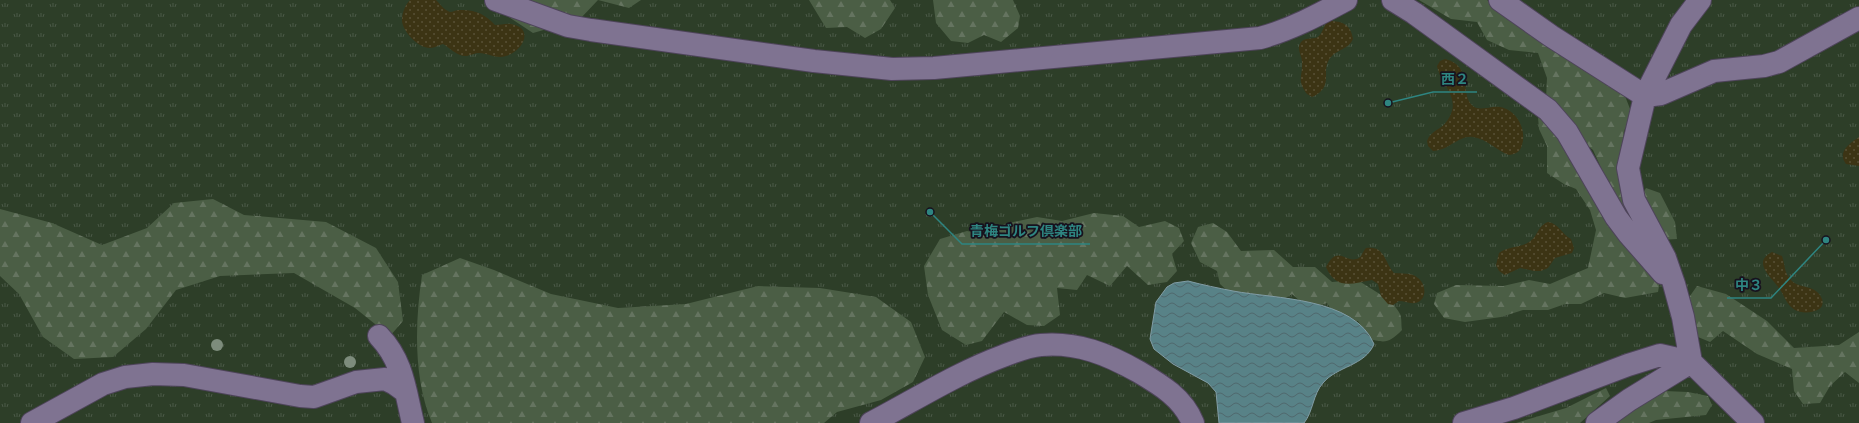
<svg xmlns="http://www.w3.org/2000/svg" width="1859" height="423" font-family="Karla,'Noto Sans JP',sans-serif">
<style>
.grass{fill:url(#grass-tufts)}
.forest{fill:url(#forest-firs)}
.sand{fill:url(#sand-dots)}
.water{fill:url(#water-waves);stroke:#819ca5}
.lines{fill:none;stroke-linecap:round;stroke-linejoin:round}
.minor-casing{stroke:#4e445a;stroke-width:24}
.minor{stroke:#7f7391;stroke-width:22}
.tree{fill:#7d8c7c}
.leader{fill:none;stroke:#2e8581;stroke-width:1.5}
.callout-dot{fill:#2e8581;stroke:#17121e;stroke-width:1.5}
.callout-label{font-size:14px;text-anchor:middle;font-weight:bold;fill:#2e8581;stroke:#17121e;stroke-width:3.5;stroke-linejoin:round;paint-order:stroke}
</style>
<defs>
<pattern id="grass-tufts" width="24" height="20" patternUnits="userSpaceOnUse"><rect width="24" height="20" fill="#2d3e28"/><path d="M3 7l-1-3M5 7V3M7 7l1-3M15 17l-1-3M17 17v-4M19 17l1-3" fill="none" stroke="#4b5947"/></pattern>
<pattern id="forest-firs" width="22" height="20" patternUnits="userSpaceOnUse"><rect width="22" height="20" fill="#4b5e45"/><path d="M5 1l3.5 6h-7zM16 11l3.5 6h-7z" fill="#657460"/></pattern>
<pattern id="sand-dots" width="8" height="8" patternUnits="userSpaceOnUse"><rect width="8" height="8" fill="#3c3414"/><path d="M2 2h.1M6 6h.1" fill="none" stroke="#585136" stroke-width="1.8" stroke-linecap="round"/></pattern>
<pattern id="water-waves" width="16" height="10" patternUnits="userSpaceOnUse"><rect width="16" height="10" fill="#588287"/><path d="M0 5q4-4 8 0t8 0" fill="none" stroke="#50686d"/></pattern>
</defs>
<rect width="100%" height="100%" fill="#322740"/>
<!-- grass -->
<path class="grass" d="M 0,0 L 1859,0 L 1859,423 L 0,423 Z"/>
<!-- forest -->
<path class="forest" d="M 492,0 L 641,0 L 629,8 L 598,0 L 579,20 L 533,33 L 495,8 Z
M 809,0 L 890,0 L 895,8 L 881,29 L 865,38 L 847,27 L 826,28 Z
M 933,0 L 1013,0 L 1020,16 L 1018,28 L 1001,42 L 984,35 L 968,43 L 951,41 L 936,23 Z
M 1419,0 L 1487,0 L 1516,22 L 1625,96 L 1632,114 L 1624,131 L 1620,161 L 1630,215 L 1618,205 L 1593,150 L 1574,134 L 1546,99 L 1547,78 L 1538,53 L 1509,50 L 1487,40 L 1477,22 L 1451,19 Z
M 1538,117 L 1551,122 L 1660,280 L 1658,292 L 1625,298 L 1604,293 L 1581,304 L 1565,304 L 1548,310 L 1523,310 L 1501,317 L 1465,322 L 1444,318 L 1434,304 L 1437,293 L 1456,285 L 1503,286 L 1529,280 L 1550,284 L 1588,268 L 1596,230 L 1590,210 L 1576,189 L 1564,184 L 1547,173 L 1547,146 L 1539,129 Z
M 1646,188 L 1660,193 L 1675,222 L 1677,239 L 1659,240 L 1640,199 Z
M 213,199 L 244,215 L 326,222 L 376,248 L 398,282 L 403,321 L 390,336 L 355,308 L 294,273 L 220,276 L 176,290 L 146,329 L 113,357 L 74,359 L 43,337 L 19,294 L 0,276 L 0,209 L 52,223 L 102,245 L 147,228 L 174,203 Z
M 1094,213 L 1123,216 L 1139,227 L 1165,221 L 1179,228 L 1184,241 L 1172,254 L 1177,271 L 1167,282 L 1148,285 L 1127,266 L 1110,286 L 1087,275 L 1077,290 L 1057,288 L 1060,315 L 1044,326 L 1027,325 L 1004,312 L 982,341 L 966,345 L 942,330 L 928,295 L 924,266 L 940,239 L 967,231 L 992,236 L 1004,224 L 1037,217 L 1062,221 Z
M 1213,223 L 1227,232 L 1241,251 L 1274,250 L 1293,267 L 1315,267 L 1332,282 L 1358,280 C 1370,289 1394,300 1400,314 C 1402,318 1401,325 1402,330 C 1388,344 1385,343 1366,338 L 1358,321 L 1338,320 L 1327,303 L 1309,309 L 1292,294 L 1279,302 L 1232,295 L 1220,284 L 1217,271 L 1200,262 L 1191,243 L 1198,227 Z
M 460,258 L 494,270 L 551,294 L 618,308 L 686,304 L 758,286 L 820,288 L 876,297 L 911,322 L 925,357 L 913,382 L 881,400 L 837,412 L 824,423 L 432,423 C 413,378 415,322 422,275 Z
M 1697,286 L 1726,294 L 1767,321 L 1794,348 L 1839,345 L 1859,332 L 1859,383 L 1845,372 L 1830,386 L 1820,403 L 1803,404 L 1794,391 L 1792,369 L 1757,354 L 1723,331 L 1710,342 L 1698,337 L 1685,303 Z
M 1606,388 L 1610,396 L 1580,423 L 1516,423 L 1566,408 Z
M 1664,391 L 1688,392 L 1708,396 L 1712,405 L 1706,415 L 1656,420 L 1649,423 L 1612,423 Z"/>
<!-- sand -->
<path class="sand" d="M 410,0 L 436,0 C 440,4 444,10 450,12 C 453,12 456,10 459,10 C 475,9 485,14 495,25 C 500,25 506,23 511,24 C 537,28 521,56 500,57 C 493,57 486,53 479,53 C 475,53 471,55 467,56 C 458,57 450,48 443,44 C 439,45 434,48 431,48 C 419,49 403,32 402,21 C 402,13 405,5 410,0 Z
M 1329,21 C 1343,21 1351,25 1353,39 C 1349,49 1338,49 1331,57 C 1319,71 1336,86 1312,97 L 1307,94 C 1296,79 1303,77 1302,62 C 1302,55 1295,48 1302,41 C 1307,37 1315,40 1319,36 C 1324,31 1323,25 1329,21 Z
M 1445,59 C 1474,66 1459,95 1473,106 C 1480,112 1492,105 1500,107 C 1517,110 1527,130 1522,145 C 1520,152 1516,154 1509,155 C 1497,151 1487,139 1473,137 C 1459,135 1448,151 1433,151 L 1428,146 L 1427,141 C 1431,130 1441,130 1447,121 C 1463,98 1441,86 1437,66 L 1440,61 Z
M 1859,137 L 1859,166 L 1846,164 C 1837,152 1849,144 1859,137 Z
M 1548,222 C 1558,223 1562,234 1571,239 L 1574,248 L 1572,253 L 1555,258 L 1548,268 L 1541,271 L 1534,271 L 1520,268 L 1505,275 L 1499,271 L 1496,265 L 1499,253 C 1508,246 1520,248 1529,242 C 1538,237 1537,226 1548,222 Z
M 1366,248 C 1385,245 1384,262 1394,273 C 1402,274 1411,272 1418,278 C 1427,285 1427,301 1415,303 C 1409,304 1405,301 1399,301 L 1393,305 L 1388,304 L 1381,296 L 1378,284 L 1372,280 C 1351,284 1336,290 1326,267 C 1338,243 1346,265 1359,258 C 1362,256 1363,251 1366,248 Z
M 1772,252 L 1782,256 C 1785,264 1784,272 1790,279 C 1798,290 1816,283 1822,299 C 1827,313 1803,315 1795,310 C 1787,305 1785,298 1781,291 C 1774,279 1750,263 1772,252 Z"/>
<!-- water -->
<path class="water" d="M 1188,281 C 1203,285 1218,288 1233,291 C 1275,299 1354,297 1374,344 C 1365,366 1337,366 1323,383 C 1313,394 1313,412 1304,423 L 1219,423 L 1216,392 L 1208,383 L 1173,364 L 1154,349 L 1150,339 L 1156,302 L 1167,287 L 1174,283 Z"/>
<g class="lines">
<defs>
<path id="minor" d="M 496,0 L 568,26 L 591,30 L 814,61 L 892,69 L 934,68 L 1260,38 C 1290,30 1318,15 1346,0
M 1393,0 L 1414,13 L 1548,110 L 1567,132 L 1616,217 L 1628,233 L 1663,273
M 1500,0 L 1551,36 L 1645,96 L 1661,94 L 1714,71 L 1764,66 L 1779,62 L 1859,18
M 379,336 C 403,361 405,390 413,423
M 32,423 L 103,384 L 125,377 L 153,374 L 184,375 L 300,396 L 314,397 L 356,382 L 385,379 L 395,384 L 406,392
M 871,423 C 915,400 957,373 1003,356 C 1016,351 1028,346 1041,345 C 1078,342 1107,354 1139,372 C 1161,385 1183,398 1193,423
M 1464,423 L 1514,408 L 1628,365 L 1660,355 L 1691,362 L 1753,423
M 1597,423 L 1629,400 L 1691,362 L 1683,317 L 1674,284 L 1665,258 L 1634,200 L 1628,168 L 1645,96 L 1681,25 L 1700,0"/>
</defs>
<!-- minor casing -->
<use href="#minor" class="minor-casing"/>
<!-- minor -->
<use href="#minor" class="minor"/>
</g>
<!-- trees -->
<g class="tree">
<circle cx="217" cy="345" r="6"/>
<circle cx="350" cy="362" r="6"/>
</g>
<!-- callouts -->
<path class="leader" d="M1388 103L1433 92H1477M930 212L962 244H1090M1826 240L1771 298H1727"/>
<g class="callout-dot">
<circle cx="1388" cy="103" r="4"/>
<circle cx="930" cy="212" r="4"/>
<circle cx="1826" cy="240" r="4"/>
</g>
<g class="callout-label">
<text x="1455" y="84">西２</text>
<text x="1026" y="236">青梅ゴルフ倶楽部</text>
<text x="1749" y="290">中３</text>
</g>
</svg>
